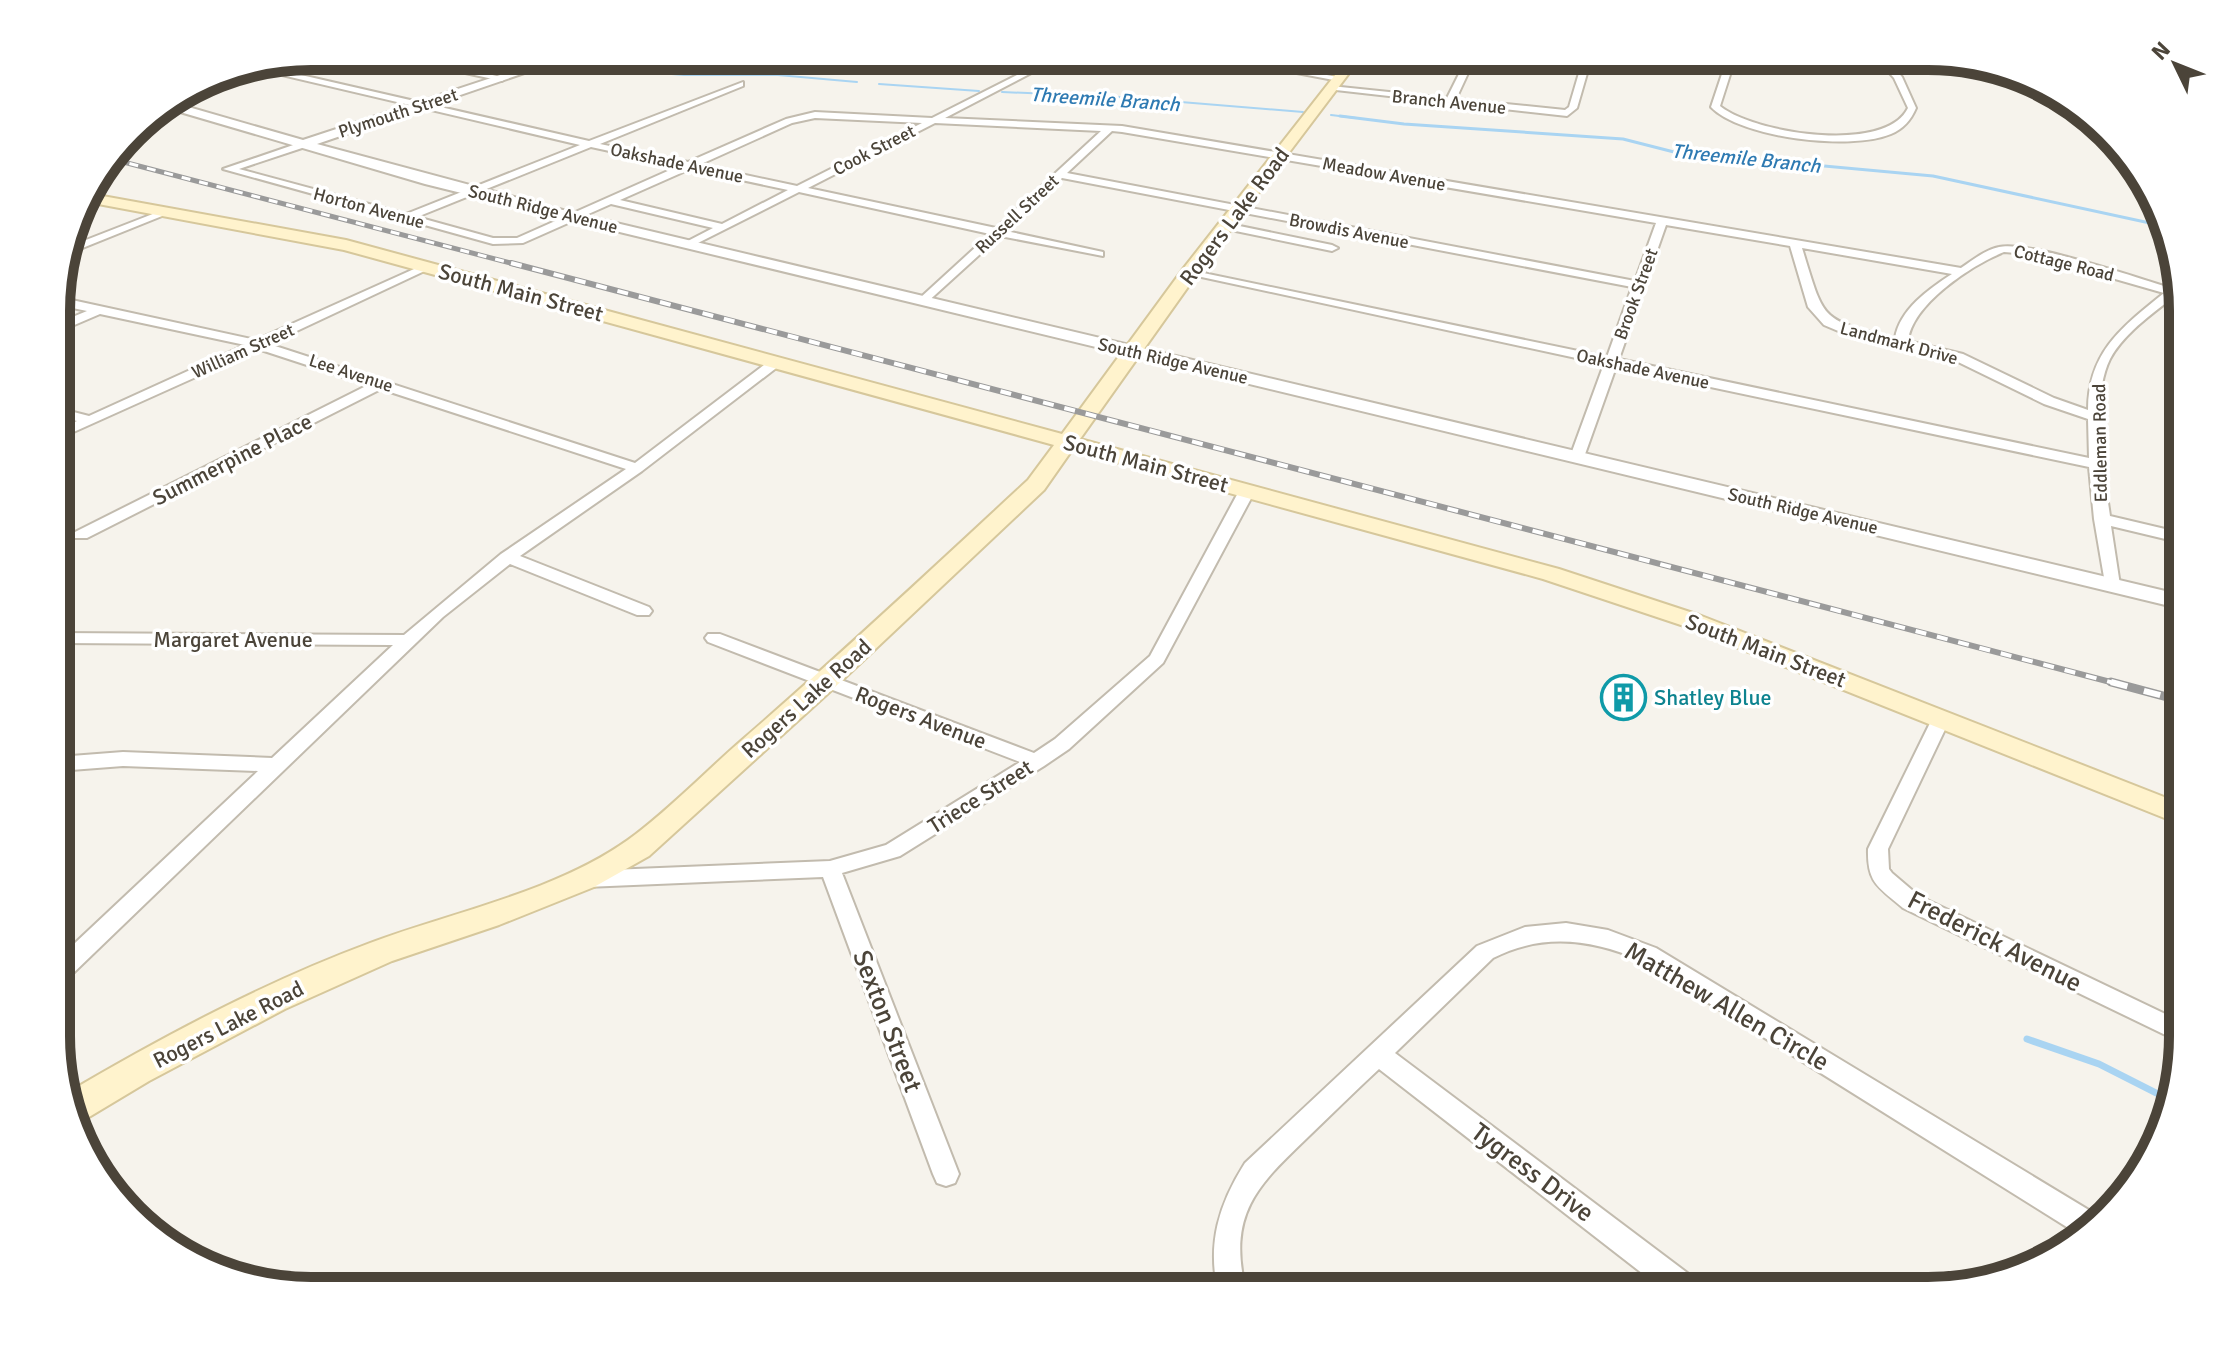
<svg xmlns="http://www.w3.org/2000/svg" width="2239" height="1347" font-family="Signika,sans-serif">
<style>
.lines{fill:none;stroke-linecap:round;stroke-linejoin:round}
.stream-far2{stroke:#a9d4f2;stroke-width:2}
.stream-far1{stroke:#a9d4f2;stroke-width:3}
.stream{stroke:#a9d4f2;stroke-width:7}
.minor-casing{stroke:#c2bbae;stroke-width:4}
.tertiary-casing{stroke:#c2bbae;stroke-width:4}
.secondary-casing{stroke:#d6c79b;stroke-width:4}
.minor{fill:#fff;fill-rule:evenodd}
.tertiary{fill:#fff;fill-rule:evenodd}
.secondary{fill:#fff3cd;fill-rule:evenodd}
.rail-far2-casing{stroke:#9a9a9a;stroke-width:5}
.rail-far1-casing{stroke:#9a9a9a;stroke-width:6}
.rail-casing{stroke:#9a9a9a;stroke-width:9}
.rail-far2{stroke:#fff;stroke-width:3;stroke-dasharray:9;stroke-linecap:butt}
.rail-far1{stroke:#fff;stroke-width:4;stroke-dasharray:11;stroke-linecap:butt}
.rail{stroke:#fff;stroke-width:6;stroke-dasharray:17;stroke-linecap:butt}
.labels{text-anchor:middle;stroke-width:7;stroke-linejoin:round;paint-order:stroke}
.far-street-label{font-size:18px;fill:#4b4439;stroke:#fff}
.far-water-label{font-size:20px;font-style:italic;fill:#2e7ab2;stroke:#fff}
.street-label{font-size:22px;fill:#4b4439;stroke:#fff}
.culture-label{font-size:22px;fill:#0d838f;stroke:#fff;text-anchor:start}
.near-street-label{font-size:26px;fill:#4b4439;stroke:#fff}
.rim{fill:none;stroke:#4b4439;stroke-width:10}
</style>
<rect width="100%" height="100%" fill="#f6f3ec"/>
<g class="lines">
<!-- stream-far2 -->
<path class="stream-far2" d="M 399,56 L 418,60 L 538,63
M 560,65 L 684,75 L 778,75 L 857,82
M 879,84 L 979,91
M 1002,92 L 1120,97 L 1303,112
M 1331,115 L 1356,118"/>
<!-- stream-far1 -->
<path class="stream-far1" d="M 1340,116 L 1404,124 L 1623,139 L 1674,152 L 1933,176 L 2159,225"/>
<!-- stream -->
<path class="stream" d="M 2027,1039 L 2099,1064 L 2168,1099"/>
<defs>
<path id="minor" d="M 481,56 L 762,60 L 989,57 L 1043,61 L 1054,56 L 1064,56 L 945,118 L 1122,126 L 1961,268 C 1973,260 1985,250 1999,247 C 2027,240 2137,278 2171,288 L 2179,283 L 2181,291 C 2158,310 2125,331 2110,359 C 2090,399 2104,473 2110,516 L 2182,533 L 2182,543 L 2111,526 L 2120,585 L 2118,589 L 2106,589 L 2094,519 L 2089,467 L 1616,367 L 1584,457 L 1582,460 L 1572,460 L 1570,457 L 1604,364 L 1183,273 L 1189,270 L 1607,357 L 1632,287 L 1062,178 L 1006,231 L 1103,252 L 1103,256 L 1000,236 L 924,305 L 918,301 L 920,298 L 990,234 L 799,192 L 688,248 L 682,245 L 684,243 L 713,228 L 611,204 L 523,243 L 493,244 L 223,169 L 302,142 L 305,143 L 305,147 L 239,169 L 406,214 L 580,145 L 252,68 L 262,66 L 589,141 L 743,82 L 743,86 L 600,144 L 688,162 L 786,119 L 815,112 L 932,118 L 1035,66 L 989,61 L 762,64 L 493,61 ZM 815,118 L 922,123 L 797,186 L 699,165 L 792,123 ZM 935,123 L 1101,131 L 996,228 L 808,188 ZM 1112,131 L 1122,132 L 1656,223 L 1635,281 L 1067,173 ZM 591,147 L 679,166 L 517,238 L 493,238 L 417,217 ZM 690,169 L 788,190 L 722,224 L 620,200 ZM 1666,225 L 1790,246 L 1808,307 L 1824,325 L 1843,333 L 1954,360 L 2044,404 L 2088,419 L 2089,458 L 1619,359 ZM 1802,248 L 1952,274 C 1929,289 1900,309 1895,338 C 1819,319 1825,322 1802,248 ZM 2004,252 L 2028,254 L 2164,293 C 2122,327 2088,352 2088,410 L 2054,398 L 1963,354 L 1908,341 C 1912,304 1972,265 2004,252 Z
M 1206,56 L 1224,56 L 1343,78 L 1339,81 Z
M 1468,56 L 1476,56 L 1456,99 L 1565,110 L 1569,107 L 1584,56 L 1592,56 L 1577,108 L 1567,116 L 1327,89 L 1331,86 L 1447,98 Z
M 1728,56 L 1736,56 L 1720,106 C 1753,133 1885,155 1908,108 L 1894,78 L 1874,56 L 1883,56 L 1902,77 L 1916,108 C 1911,120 1903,129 1891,134 C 1851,151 1741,138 1711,107 Z
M 403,61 L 438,63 L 506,78 L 502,81 L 438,67 L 400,65 Z
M 163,210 L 172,212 L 65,255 L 68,247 Z
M 1225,223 L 1332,245 L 1338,248 L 1332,251 L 1221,228 L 1220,226 Z
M 423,265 L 433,267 L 269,344 L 635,463 L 772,359 L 784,362 L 642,471 L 520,556 L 649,607 L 652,611 L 649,615 L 637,615 L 510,564 L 443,617 L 66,980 L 58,982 L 58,959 L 258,771 L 123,766 L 58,771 L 58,757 L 123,752 L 272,758 L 393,645 L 58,643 L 58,633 L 404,635 L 501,554 L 626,469 L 381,389 L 87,538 L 75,538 L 73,535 L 75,532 L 368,385 L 258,349 L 58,439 L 58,430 L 77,421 L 58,416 L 58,408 L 89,416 L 245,345 L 100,314 L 58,332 L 58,323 L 87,311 L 58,305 L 58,297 L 256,340 Z
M 1247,486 L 1255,491 L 1163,663 L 1069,749 L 1044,766 L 900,856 L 842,873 L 959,1174 L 955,1183 L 946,1186 L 937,1183 L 933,1174 L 823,877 L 586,887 L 578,885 L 575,879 L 578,873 L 586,871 L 830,861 L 886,845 L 1020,762 L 708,642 L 705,638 L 708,634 L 720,634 L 1034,753 L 1055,739 L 1150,656 L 1239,491 Z
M 1941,713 L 1950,719 L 1888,849 L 1889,869 L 1892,873 L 1919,896 L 2182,1022 L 2182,1043 L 1903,908 C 1879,887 1867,884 1868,849 L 1932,719 Z
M 1566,923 L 1608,930 L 1656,948 L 2097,1215 L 2078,1234 L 1640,960 C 1591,939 1542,933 1493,958 L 1395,1053 L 1698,1281 L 1702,1291 L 1665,1291 L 1379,1069 C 1355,1091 1332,1114 1308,1137 C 1257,1186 1227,1214 1246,1291 L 1218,1291 C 1207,1244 1219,1204 1245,1163 L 1477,946 L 1525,927 Z"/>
<path id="tertiary" d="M 558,56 L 574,56 L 317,144 L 574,213 L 2182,595 L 2182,609 L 574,221 L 425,184 L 163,107 L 171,102 L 303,140 Z"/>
<path id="secondary" d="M 1350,56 L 1362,56 L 1195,277 L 1080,439 L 1559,569 L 1699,615 L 2182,804 L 2182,825 L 1681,625 L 1543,579 L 1072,450 L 1044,490 L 835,687 L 649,856 L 594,887 L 499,925 L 392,961 L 285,1009 L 149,1081 L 79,1123 L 67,1093 C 164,1036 265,982 370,943 C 453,912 555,892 628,840 C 668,811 704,773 742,740 C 839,656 933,568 1028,480 L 1054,445 L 344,250 L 82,201 L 86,193 L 346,240 L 1062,434 L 1183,269 Z"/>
</defs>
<!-- minor casing -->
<use href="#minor" class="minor-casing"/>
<!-- tertiary casing -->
<use href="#tertiary" class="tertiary-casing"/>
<!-- secondary casing -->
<use href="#secondary" class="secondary-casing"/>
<!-- minor -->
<use href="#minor" class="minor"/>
<!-- tertiary -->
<use href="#tertiary" class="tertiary"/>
<!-- secondary -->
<use href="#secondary" class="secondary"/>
<defs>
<path id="rail-far2" d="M 112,159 L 518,265"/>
<path id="rail-far1" d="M 511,263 L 2118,684"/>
<path id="rail" d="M 2111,682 L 2182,701"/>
</defs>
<!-- rail-far2 casing -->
<use href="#rail-far2" class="rail-far2-casing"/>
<!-- rail-far1 casing -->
<use href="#rail-far1" class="rail-far1-casing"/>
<!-- rail casing -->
<use href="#rail" class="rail-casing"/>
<!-- rail-far2 -->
<use href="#rail-far2" class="rail-far2"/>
<!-- rail-far1 -->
<use href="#rail-far1" class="rail-far1"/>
<!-- rail -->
<use href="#rail" class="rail"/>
</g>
<!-- icons -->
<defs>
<symbol id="building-ring" viewBox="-11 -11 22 22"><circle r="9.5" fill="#fff" stroke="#0f9aa8" stroke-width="1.5"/><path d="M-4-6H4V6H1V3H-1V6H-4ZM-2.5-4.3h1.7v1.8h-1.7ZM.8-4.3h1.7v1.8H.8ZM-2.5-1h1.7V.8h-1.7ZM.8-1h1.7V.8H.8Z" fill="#0f9aa8"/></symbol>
</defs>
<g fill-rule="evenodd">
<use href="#building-ring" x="1598" y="672" width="51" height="51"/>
</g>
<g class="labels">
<!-- far-street labels -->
<g class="far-street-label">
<text transform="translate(1449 102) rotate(6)" y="6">Branch Avenue</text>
<text transform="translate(398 113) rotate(-18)" y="6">Plymouth Street</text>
<text transform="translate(874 150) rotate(-27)" y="6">Cook Street</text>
<text transform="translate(677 163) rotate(12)" y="6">Oakshade Avenue</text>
<text transform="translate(1384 174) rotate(10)" y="6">Meadow Avenue</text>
<text transform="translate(369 208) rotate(15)" y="6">Horton Avenue</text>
<text transform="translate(543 209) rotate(14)" y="6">South Ridge Avenue</text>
<text transform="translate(1017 214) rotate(-43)" y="6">Russell Street</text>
<text transform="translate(1349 231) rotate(11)" y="6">Browdis Avenue</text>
<text transform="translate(2064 263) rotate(14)" y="6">Cottage Road</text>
<text transform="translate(1636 294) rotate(-70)" y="6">Brook Street</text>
<text transform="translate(1899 343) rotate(15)" y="6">Landmark Drive</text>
<text transform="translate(243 351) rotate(-24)" y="6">William Street</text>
<text transform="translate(1173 361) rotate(13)" y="6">South Ridge Avenue</text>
<text transform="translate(1643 369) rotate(12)" y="6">Oakshade Avenue</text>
<text transform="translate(351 373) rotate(18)" y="6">Lee Avenue</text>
<text transform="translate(2100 443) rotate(-91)" y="6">Eddleman Road</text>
<text transform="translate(1803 511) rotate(13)" y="6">South Ridge Avenue</text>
</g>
<!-- far-water labels -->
<g class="far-water-label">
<text transform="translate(1105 99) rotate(4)" y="7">Threemile Branch</text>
<text transform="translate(1746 158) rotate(6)" y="7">Threemile Branch</text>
</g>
<!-- street labels -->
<g class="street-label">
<text transform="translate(1234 216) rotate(-53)" y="8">Rogers Lake Road</text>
<text transform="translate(521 292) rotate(15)" y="8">South Main Street</text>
<text transform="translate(232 459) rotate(-27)" y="8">Summerpine Place</text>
<text transform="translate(1146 463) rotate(15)" y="8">South Main Street</text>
<text x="233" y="647">Margaret Avenue</text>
<text transform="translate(1766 650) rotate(21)" y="8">South Main Street</text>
<text transform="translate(806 698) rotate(-42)" y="8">Rogers Lake Road</text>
<text transform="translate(921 717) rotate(21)" y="8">Rogers Avenue</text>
<text transform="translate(980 796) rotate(-32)" y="8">Triece Street</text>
<text transform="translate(228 1024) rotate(-27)" y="8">Rogers Lake Road</text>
</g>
<!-- culture labels -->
<g class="culture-label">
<text x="1654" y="705">Shatley Blue</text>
</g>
<!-- near-street labels -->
<g class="near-street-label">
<text transform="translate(1995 941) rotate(27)" y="9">Frederick Avenue</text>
<text transform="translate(1727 1006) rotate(30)" y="9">Matthew Allen Circle</text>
<text transform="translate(888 1021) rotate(69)" y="9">Sexton Street</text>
<text transform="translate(1533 1172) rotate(37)" y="9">Tygress Drive</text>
</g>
</g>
<!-- crop -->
<path d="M0 0H2239V1347H0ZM311 70H1928A241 241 0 0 1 2169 311V1036A241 241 0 0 1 1928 1277H311A241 241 0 0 1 70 1036V311A241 241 0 0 1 311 70Z" fill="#fff" fill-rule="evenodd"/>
<path class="rim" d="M311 70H1928A241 241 0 0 1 2169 311V1036A241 241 0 0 1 1928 1277H311A241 241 0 0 1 70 1036V311A241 241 0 0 1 311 70Z"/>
<!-- north arrow -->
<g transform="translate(2175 64) rotate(313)" stroke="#ffffff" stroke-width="6" paint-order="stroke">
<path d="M0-6L14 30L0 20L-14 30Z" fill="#4b4439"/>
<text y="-12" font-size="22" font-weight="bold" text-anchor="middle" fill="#4b4439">N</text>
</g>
</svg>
